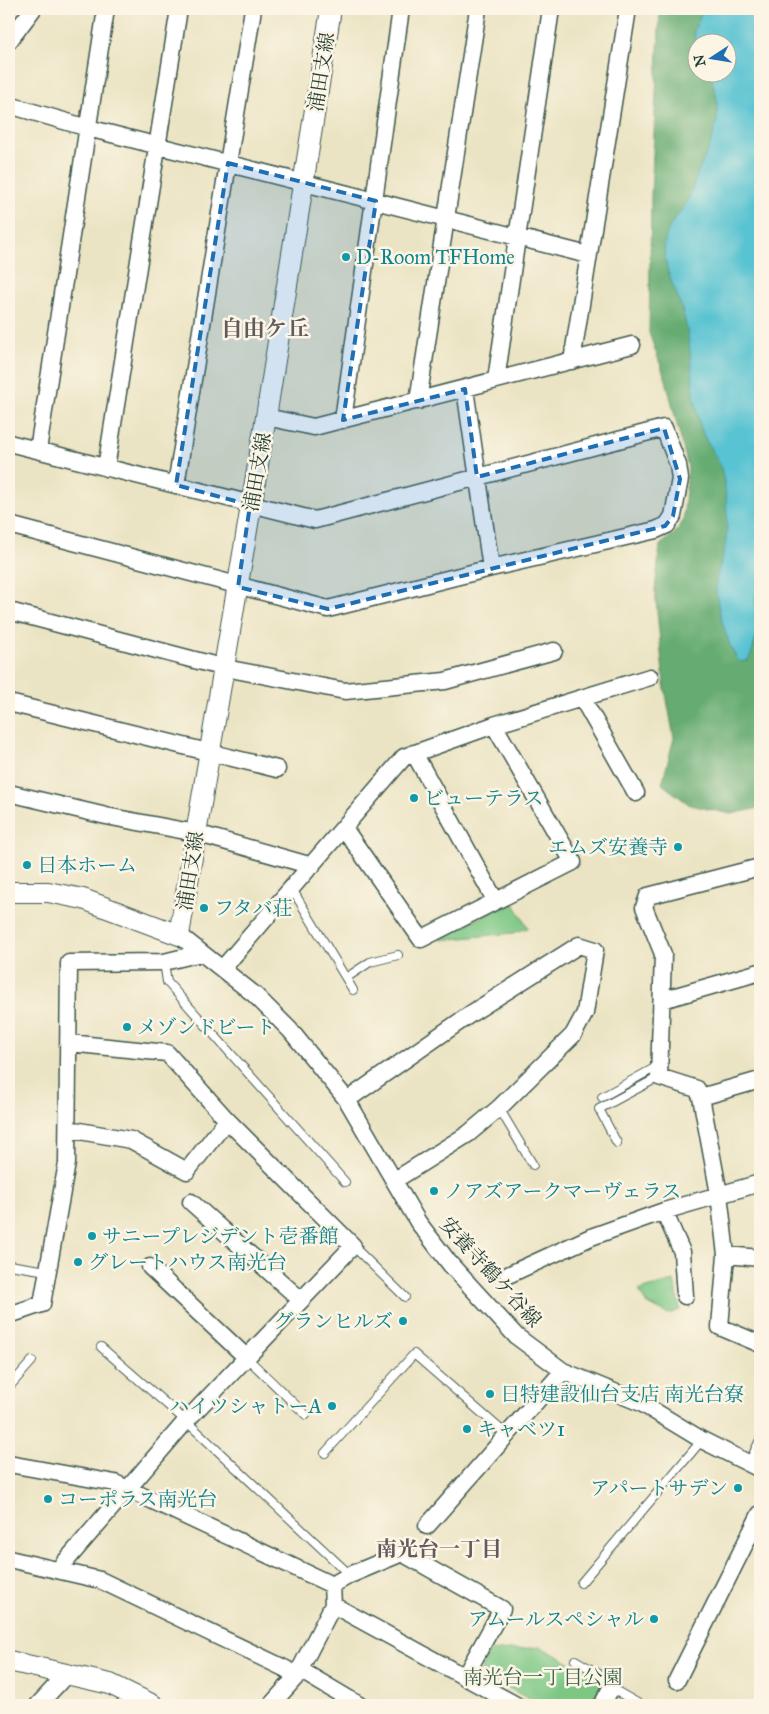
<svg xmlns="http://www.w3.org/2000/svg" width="769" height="1714" font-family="'IM FELL Great Primer','Noto Serif JP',serif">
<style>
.green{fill:#7dc785;stroke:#4e825c}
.forest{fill:#66ac72;stroke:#427453;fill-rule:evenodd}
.water{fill:#58c3d2;stroke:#3c8083}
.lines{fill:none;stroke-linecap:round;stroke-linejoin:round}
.service-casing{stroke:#3e564a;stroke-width:10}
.minor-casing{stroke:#3e564a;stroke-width:19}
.tertiary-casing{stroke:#3e564a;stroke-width:22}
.service{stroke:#fff;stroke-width:8}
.minor{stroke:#fff;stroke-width:16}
.tertiary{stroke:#fff;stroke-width:20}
.marked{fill:#1f6fb2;fill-opacity:0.2;stroke:#1f6fb2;stroke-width:4;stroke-dasharray:10 6;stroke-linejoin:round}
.culture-dot{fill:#0f9aa8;stroke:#fcf5e5;stroke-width:2}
.labels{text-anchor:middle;stroke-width:5;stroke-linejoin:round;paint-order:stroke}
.street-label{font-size:20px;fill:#1f3d34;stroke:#fcf5e5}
.culture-label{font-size:20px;fill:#0d838f;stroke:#fcf5e5;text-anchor:start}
.park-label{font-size:20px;fill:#366048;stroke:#fcf5e5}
.neighbourhood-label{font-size:21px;font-weight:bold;fill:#615b5e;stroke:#fcf5e5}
.quarter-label{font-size:22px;font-weight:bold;fill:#615b5e;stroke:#fcf5e5}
</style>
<rect width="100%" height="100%" fill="#fcf5e5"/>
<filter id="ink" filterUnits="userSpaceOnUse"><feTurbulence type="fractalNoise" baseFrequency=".02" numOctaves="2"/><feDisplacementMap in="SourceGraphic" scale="10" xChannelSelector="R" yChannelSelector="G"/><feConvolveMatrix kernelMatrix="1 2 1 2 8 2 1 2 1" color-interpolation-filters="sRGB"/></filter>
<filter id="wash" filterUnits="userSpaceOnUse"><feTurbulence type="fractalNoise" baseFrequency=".0096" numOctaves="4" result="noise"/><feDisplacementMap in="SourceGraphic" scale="20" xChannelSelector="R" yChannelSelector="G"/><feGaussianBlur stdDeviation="1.12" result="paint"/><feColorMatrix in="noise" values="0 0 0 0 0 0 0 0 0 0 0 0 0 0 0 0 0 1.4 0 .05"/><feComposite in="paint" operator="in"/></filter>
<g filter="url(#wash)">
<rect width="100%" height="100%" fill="#ebe4c4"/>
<!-- green -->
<path class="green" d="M 513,902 L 528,928 L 513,933 L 441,940 L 440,937 Z
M 674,1281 L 680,1310 L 668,1314 L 646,1303 L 639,1290 Z
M 541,1647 L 604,1681 L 592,1705 L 540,1705 L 481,1673 L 488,1652 Z"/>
<!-- forest -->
<path class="forest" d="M 660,9 L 760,9 L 760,808 L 731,814 L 690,805 L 662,784 L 674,738 L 664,684 L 655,590 L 660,545 L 674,534 L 683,521 L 688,468 L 666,380 L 649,333 L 651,195 ZM 696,42 L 726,42 L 726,72 L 696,72 Z"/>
<!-- water -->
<path class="water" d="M 703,9 L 760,9 L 760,577 C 749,604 764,634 748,660 L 740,662 C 728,651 715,601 716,584 C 716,573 722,562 724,551 C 729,529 727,498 723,476 C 719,456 706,446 701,428 C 689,389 694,345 681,306 C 673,283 660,262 666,237 C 669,222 680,214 687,202 C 691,194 693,185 696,177 C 713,139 727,115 709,73 L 726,72 L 726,42 L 696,43 L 694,31 Z"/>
</g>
<g filter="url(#ink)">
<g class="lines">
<defs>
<path id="service" d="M 292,889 L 353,990
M 164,962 L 167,982 L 345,1182
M 346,978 L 370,962 L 398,955
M 602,1097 L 658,1066
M 499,1108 L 533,1165
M 617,1143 L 599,1109 L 659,1077
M 353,1246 L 405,1297
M 9,1265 L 47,1271
M 101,1347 L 186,1421 L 350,1575
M 246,1357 L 306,1415
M 9,1387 L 32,1361
M 325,1453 L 414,1354 L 507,1435
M 749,1463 L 760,1440
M 581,1583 L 702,1440
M 575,1660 L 613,1682 L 611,1688 L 641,1705"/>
<path id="minor" d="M 9,41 L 33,9
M 9,105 L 88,128 L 588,255
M 572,361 L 628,9
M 496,380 L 551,9
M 465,389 L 491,568
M 418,401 L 478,9
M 266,417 L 314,427 L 632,345
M 343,420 L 401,9
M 9,443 L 315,520 L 664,428 L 678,465 L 680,479 L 673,516 L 667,525 L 656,530 L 491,568 L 328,609 L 9,525
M 38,450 L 106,9
M 106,468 L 179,9
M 176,485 L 253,9
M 9,611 L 225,668 L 345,691 L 445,681 L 554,651
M 582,698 L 636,793
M 9,703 L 277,769
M 414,753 L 495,900
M 9,793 L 106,816 L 196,833 L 312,866
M 344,828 L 421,939 L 573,862 L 494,725
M 179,935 L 255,995 L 290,1030 L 347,1100 L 418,1222 L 450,1264 L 516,1336 L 563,1371 L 641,1403 L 702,1440 L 760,1469
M 223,968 L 404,757 L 494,725 L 650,677
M 662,1000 L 760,972
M 760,1080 L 701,1097 L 719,1194 L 726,1255 L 720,1327 L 760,1344
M 701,1097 L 697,1089 L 659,1077 L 663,954 L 644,907 L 648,896 L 760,867
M 347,1100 L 472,1013 L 579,945 L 595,950 L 585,1013 L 573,1035 L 499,1108 L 468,1134 L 395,1180
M 68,1129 L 131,1140 L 187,1171 L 227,1120
M 191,1202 L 301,1300
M 664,1211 L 682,1252 L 685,1296
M 726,1255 L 760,1258
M 150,1267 L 246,1357
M 508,1275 L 591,1237 L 664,1211 L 760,1183
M 9,1312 L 15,1313 L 42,1304 L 67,1163 L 69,963 L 164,962 L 201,953
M 9,1464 L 115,1483 L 332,1585 L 333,1605 L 516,1705
M 427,1526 L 563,1371
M 9,1559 L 100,1580 L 286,1669 L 296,1677
M 59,1569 L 186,1421 L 353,1246 L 227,1120 L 167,1053 L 69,1043
M 332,1585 L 350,1575 L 402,1553 L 502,1609 L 465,1676
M 300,1670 L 359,1705
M 677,1680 L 760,1514
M 38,1705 L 67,1674
M 271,1705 L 296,1677 L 333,1605
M 602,1705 L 611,1688"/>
<path id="tertiary" d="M 9,892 L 48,892 L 83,899 L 179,935 L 266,417 L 331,9
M 9,1661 L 110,1684 L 153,1705"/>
</defs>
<!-- service casing -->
<use href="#service" class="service-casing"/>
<!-- minor casing -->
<use href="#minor" class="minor-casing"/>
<!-- tertiary casing -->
<use href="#tertiary" class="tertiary-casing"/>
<!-- service -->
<use href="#service" class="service"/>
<!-- minor -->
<use href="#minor" class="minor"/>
<!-- tertiary -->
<use href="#tertiary" class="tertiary"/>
</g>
</g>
<!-- marked area -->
<path class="marked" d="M 228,163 L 376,201 L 343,420 L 465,389 L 477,477 L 664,428 L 680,479 L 673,516 L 665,526 L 328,609 L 238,587 L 250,505 L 176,485 Z"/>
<!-- markers -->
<g class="culture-dot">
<circle cx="346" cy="257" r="5"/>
<circle cx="414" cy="798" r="5"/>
<circle cx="678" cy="847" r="5"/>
<circle cx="27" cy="865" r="5"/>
<circle cx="204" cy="908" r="5"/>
<circle cx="127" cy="1027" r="5"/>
<circle cx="434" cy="1191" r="5"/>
<circle cx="92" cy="1236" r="5"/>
<circle cx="78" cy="1262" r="5"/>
<circle cx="403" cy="1321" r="5"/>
<circle cx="490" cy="1394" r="5"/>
<circle cx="332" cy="1406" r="5"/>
<circle cx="467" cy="1429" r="5"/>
<circle cx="738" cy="1488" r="5"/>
<circle cx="48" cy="1499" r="5"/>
<circle cx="654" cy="1619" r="5"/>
</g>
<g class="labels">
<!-- street labels -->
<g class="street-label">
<text transform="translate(321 72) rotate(-81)" y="7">浦田支線</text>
<text transform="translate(257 472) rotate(-80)" y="7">浦田支線</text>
<text transform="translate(190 871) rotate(-81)" y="7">浦田支線</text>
<text transform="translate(491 1272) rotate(48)" y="7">安養寺鶴ケ谷線</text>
</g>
<!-- culture labels -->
<g class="culture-label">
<text x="356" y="264">D-Room TFHome</text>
<text x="424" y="805">ビューテラス</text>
<text x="668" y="854" text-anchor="end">エムズ安養寺</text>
<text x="37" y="872">日本ホーム</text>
<text x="214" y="915">フタバ荘</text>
<text x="137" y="1034">メゾンドビート</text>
<text x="444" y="1198">ノアズアークマーヴェラス</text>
<text x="102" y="1243">サニープレジデント壱番館</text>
<text x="88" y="1269">グレートハウス南光台</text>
<text x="393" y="1328" text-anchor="end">グランヒルズ</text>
<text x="500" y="1401">日特建設仙台支店 南光台寮</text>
<text x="322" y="1413" text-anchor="end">ハイツシャトーA</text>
<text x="477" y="1436">キャベツ1</text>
<text x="728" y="1495" text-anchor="end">アパートサデン</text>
<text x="58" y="1506">コーポラス南光台</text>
<text x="644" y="1626" text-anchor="end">アムールスペシャル</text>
</g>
<!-- park labels -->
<g class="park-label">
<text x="543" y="1684">南光台一丁目公園</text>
</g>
<!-- neighbourhood labels -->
<g class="neighbourhood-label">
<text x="439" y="1556">南光台一丁目</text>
</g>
<!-- quarter labels -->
<g class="quarter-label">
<text x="265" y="336">自由ケ丘</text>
</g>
</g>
<!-- margin -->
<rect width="769" height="1714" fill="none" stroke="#fcf5e5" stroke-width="30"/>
<!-- north arrow -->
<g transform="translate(712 58) rotate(258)"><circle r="24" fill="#fcf5e5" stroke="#a4ab9e"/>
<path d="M0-4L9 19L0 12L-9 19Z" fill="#1f6fb2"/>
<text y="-8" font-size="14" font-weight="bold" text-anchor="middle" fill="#1f3d34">N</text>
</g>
</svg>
